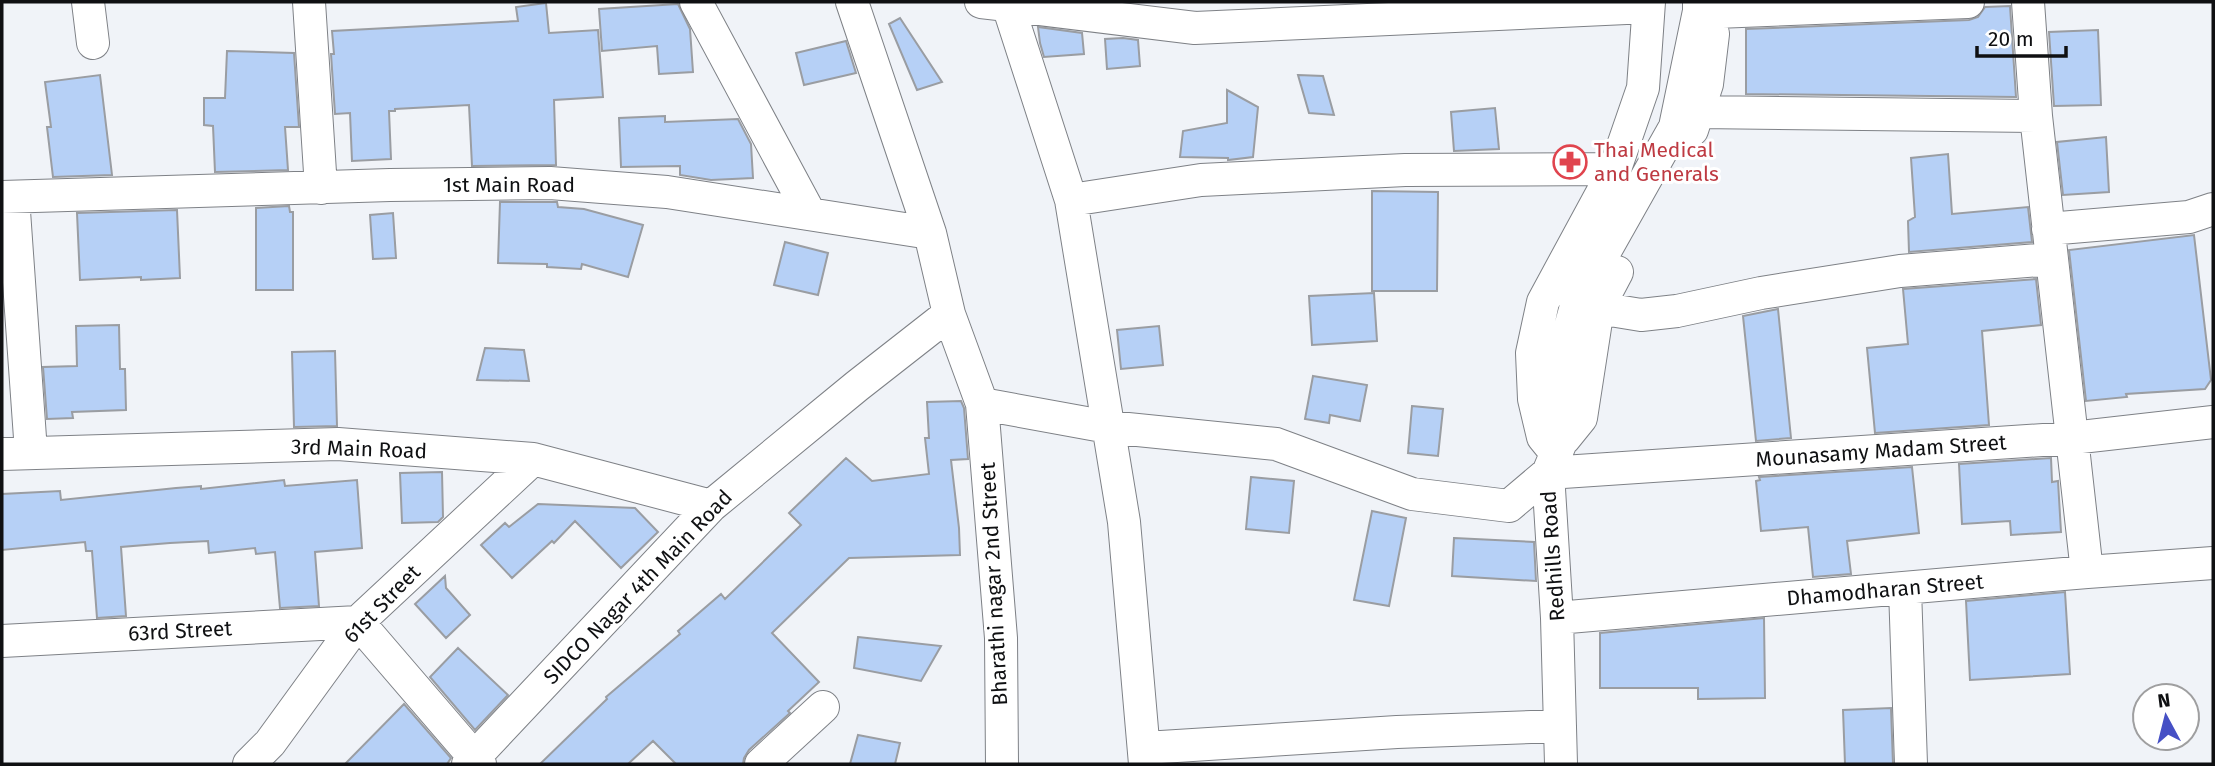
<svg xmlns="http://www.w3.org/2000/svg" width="2215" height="766" font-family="'Fira Sans',sans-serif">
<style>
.building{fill:#b6d0f6;stroke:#9a9da2;stroke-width:2}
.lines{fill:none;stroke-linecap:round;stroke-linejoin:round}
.minor-casing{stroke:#7e8186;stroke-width:34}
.minor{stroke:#fff;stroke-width:32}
.labels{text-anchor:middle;stroke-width:6;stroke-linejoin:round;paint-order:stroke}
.health-label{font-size:21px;fill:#be3a42;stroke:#fff;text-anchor:start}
.street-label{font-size:21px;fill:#0f1012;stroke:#fff}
</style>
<rect width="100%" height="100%" fill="#f0f3f8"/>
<!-- building -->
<path class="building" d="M 546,3 L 549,33 L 598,30 L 603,97 L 554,100 L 556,165 L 472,166 L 469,105 L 395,109 L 395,111 L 389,111 L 391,159 L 352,161 L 350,113 L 335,114 L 331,54 L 334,54 L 332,31 L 518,21 L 516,7 Z
M 678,4 L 690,29 L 693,72 L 659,74 L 657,46 L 602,51 L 599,9 Z
M 2010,6 L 2016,97 L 1746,94 L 1746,29 L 1969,20 L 1978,17 L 1985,7 Z
M 900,18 L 942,82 L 917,90 L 889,24 Z
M 1038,27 L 1082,33 L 1084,54 L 1044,57 L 1040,43 Z
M 2098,30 L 2101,105 L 2054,106 L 2049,32 Z
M 1123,38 L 1138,40 L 1140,66 L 1107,69 L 1105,39 Z
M 846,41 L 856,73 L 804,85 L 796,53 Z
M 227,51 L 294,53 L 299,127 L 285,127 L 288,170 L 215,172 L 213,126 L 204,125 L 204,98 L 225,98 Z
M 100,75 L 112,175 L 53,177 L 47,127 L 51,127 L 45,82 Z
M 1298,75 L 1323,76 L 1334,115 L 1309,113 Z
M 1227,90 L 1258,107 L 1253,157 L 1228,160 L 1228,158 L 1180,157 L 1183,131 L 1227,123 Z
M 1495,108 L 1499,149 L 1454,151 L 1451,112 Z
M 665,116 L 665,122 L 738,119 L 751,144 L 753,178 L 711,180 L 680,175 L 680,166 L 621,167 L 619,118 Z
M 2106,137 L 2109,192 L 2063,195 L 2057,142 Z
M 1948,154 L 1952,214 L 2028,207 L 2032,242 L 1909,252 L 1908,221 L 1915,217 L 1911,158 Z
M 1372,191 L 1438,192 L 1437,291 L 1372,291 Z
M 500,202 L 557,202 L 558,207 L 584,209 L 643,225 L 628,277 L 582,264 L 581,269 L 547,267 L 547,264 L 498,263 Z
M 289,206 L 290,212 L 293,212 L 293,290 L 256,290 L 256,208 Z
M 177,210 L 180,278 L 141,280 L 141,277 L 80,280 L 77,213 Z
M 393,213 L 396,258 L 373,259 L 370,215 Z
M 2194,235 L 2211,380 L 2205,389 L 2126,394 L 2127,397 L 2086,401 L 2069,250 Z
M 785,242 L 828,253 L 818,295 L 774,285 Z
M 2036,279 L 2041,325 L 1982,331 L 1989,425 L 1875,433 L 1867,348 L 1908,344 L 1903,289 Z
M 1374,293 L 1377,341 L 1312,345 L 1309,296 Z
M 1778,309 L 1791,438 L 1756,441 L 1743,316 Z
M 119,325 L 120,369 L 125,369 L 126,410 L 72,412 L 73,418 L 47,419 L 43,367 L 77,366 L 76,326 Z
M 1159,326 L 1163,365 L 1121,369 L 1117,330 Z
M 485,348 L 524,350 L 529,381 L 477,380 Z
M 335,351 L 337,426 L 294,427 L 292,352 Z
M 1313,376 L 1367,385 L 1360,421 L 1330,415 L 1329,423 L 1305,419 Z
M 961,401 L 964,408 L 968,459 L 951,460 L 959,528 L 960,555 L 849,558 L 772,633 L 819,682 L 788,711 L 790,713 L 749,750 L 744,758 L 743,764 L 676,764 L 653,741 L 628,764 L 540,764 L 607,699 L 606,697 L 680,634 L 678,631 L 721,594 L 725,599 L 801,525 L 789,513 L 846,458 L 872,481 L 929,474 L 925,438 L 929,438 L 927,402 Z
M 1412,406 L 1443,409 L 1438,456 L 1408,453 Z
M 2051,458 L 2052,482 L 2058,481 L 2061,532 L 2011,535 L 2010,521 L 1962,524 L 1959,464 Z
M 1912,467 L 1919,533 L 1847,541 L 1851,574 L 1813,577 L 1808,527 L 1761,531 L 1756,481 L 1760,480 L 1759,477 Z
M 442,472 L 443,517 L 438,522 L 402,523 L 400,473 Z
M 1251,477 L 1294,481 L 1289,533 L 1246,529 Z
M 284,480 L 285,486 L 357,480 L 362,548 L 315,552 L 319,606 L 280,608 L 275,552 L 256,554 L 255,548 L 209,553 L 208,541 L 170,543 L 121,547 L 126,616 L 97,618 L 92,551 L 86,551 L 85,542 L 2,550 L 2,494 L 60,491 L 61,500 L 176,488 L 201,486 L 201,489 Z
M 538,504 L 635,508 L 658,532 L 621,568 L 575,521 L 554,543 L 552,541 L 512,578 L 481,545 L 505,523 L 509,527 Z
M 1372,511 L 1406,518 L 1389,606 L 1354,600 Z
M 1454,538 L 1534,542 L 1536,581 L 1452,576 Z
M 445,576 L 446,588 L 470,615 L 446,638 L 415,604 Z
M 2065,592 L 2070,674 L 1970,680 L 1966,601 Z
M 1764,618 L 1765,698 L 1698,699 L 1698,688 L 1600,688 L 1600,633 Z
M 858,637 L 941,646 L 921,681 L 854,668 Z
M 458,648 L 508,695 L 475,730 L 430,677 Z
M 404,704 L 451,758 L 447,764 L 345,764 Z
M 1891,708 L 1893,764 L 1845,764 L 1843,710 Z
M 858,735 L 900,743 L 895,764 L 850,764 Z"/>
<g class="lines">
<defs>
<path id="minor" d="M 88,2 L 93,43
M 309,2 L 321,188
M 696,2 L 810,214
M 852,2 L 930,233
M 981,2 L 1195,28 L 1648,7
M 1007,2 L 1071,200 L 1124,522 L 1145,764
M 2028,2 L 2036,116
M 1716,12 L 1968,2
M 1699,112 L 2036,116 L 2087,572
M 1692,130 L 1707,84 L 1713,34
M 2,197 L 390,185 L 550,183 L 667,192 L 930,233 L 949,314 L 982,404 L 1108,427 L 1276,444 L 1412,494 L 1509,506 L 1548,473 L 2072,438 L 2213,422
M 13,197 L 31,452
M 1071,200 L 1201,180 L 1405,170 L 1615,169
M 2048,229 L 2189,217 L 2213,209
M 1598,308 L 1641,315 L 1677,311 L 1761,293 L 1900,271 L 2052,259
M 982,404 L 1001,638 L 1002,764
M 1564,439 L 1581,418 L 1598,308 L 1617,272
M 1556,453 L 1543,437 L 1534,399 L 1532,353 L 1543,302 L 1615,169 L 1643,88 L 1649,2
M 2,454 L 338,444 L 533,459 L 711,506
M 1905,589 L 1911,764
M 1557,618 L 2087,572 L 2213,563
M 2,641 L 358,622 L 480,764
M 1145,748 L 1397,732 L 1560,726
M 249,764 L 270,743 L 358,622 L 533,459
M 468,764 L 711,506 L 857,386 L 949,314
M 761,764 L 823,707
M 1561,764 L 1557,618 L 1548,473 L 1561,442 L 1564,349 L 1578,299 L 1675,127 L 1699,11 L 1699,2"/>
</defs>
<!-- minor casing -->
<use href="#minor" class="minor-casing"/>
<!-- minor -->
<use href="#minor" class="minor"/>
</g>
<!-- icons -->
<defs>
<symbol id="pharmacy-ring" viewBox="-11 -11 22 22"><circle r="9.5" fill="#fff" stroke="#e0444e" stroke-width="1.5"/><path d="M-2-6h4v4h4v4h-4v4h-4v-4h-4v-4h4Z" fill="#e0444e"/></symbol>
</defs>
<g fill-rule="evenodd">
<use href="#pharmacy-ring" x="1551" y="143" width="38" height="38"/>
</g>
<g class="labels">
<!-- health labels -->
<g class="health-label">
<text x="1594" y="157">Thai Medical<tspan x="1594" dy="24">and Generals</tspan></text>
</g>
<!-- street labels -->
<g class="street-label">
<text x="509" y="192">1st Main Road</text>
<text transform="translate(359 449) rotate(2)" y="7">3rd Main Road</text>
<text transform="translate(1881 451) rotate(-4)" y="7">Mounasamy Madam Street</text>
<text transform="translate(1553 556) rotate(-94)" y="7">Redhills Road</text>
<text transform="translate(994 584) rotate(-93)" y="7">Bharathi nagar 2nd Street</text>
<text transform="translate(638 587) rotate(-46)" y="7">SIDCO Nagar 4th Main Road</text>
<text transform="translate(1885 590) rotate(-5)" y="7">Dhamodharan Street</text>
<text transform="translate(382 604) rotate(-46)" y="7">61st Street</text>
<text transform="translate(180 631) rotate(-3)" y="7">63rd Street</text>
</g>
</g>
<!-- border -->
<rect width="2215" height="766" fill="none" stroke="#0f1012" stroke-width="7"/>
<!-- north arrow -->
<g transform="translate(2166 717) rotate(353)"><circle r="33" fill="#ffffff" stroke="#9f9fa0" stroke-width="2"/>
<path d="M0-5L12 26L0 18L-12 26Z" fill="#4650c5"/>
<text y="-10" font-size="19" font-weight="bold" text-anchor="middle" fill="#0f1012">N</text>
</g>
<!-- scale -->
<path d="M1977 46v10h89v-10" fill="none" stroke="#0f1012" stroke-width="3.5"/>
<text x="1988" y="46" font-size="21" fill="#0f1012" stroke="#ffffff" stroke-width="5" paint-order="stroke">20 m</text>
</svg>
